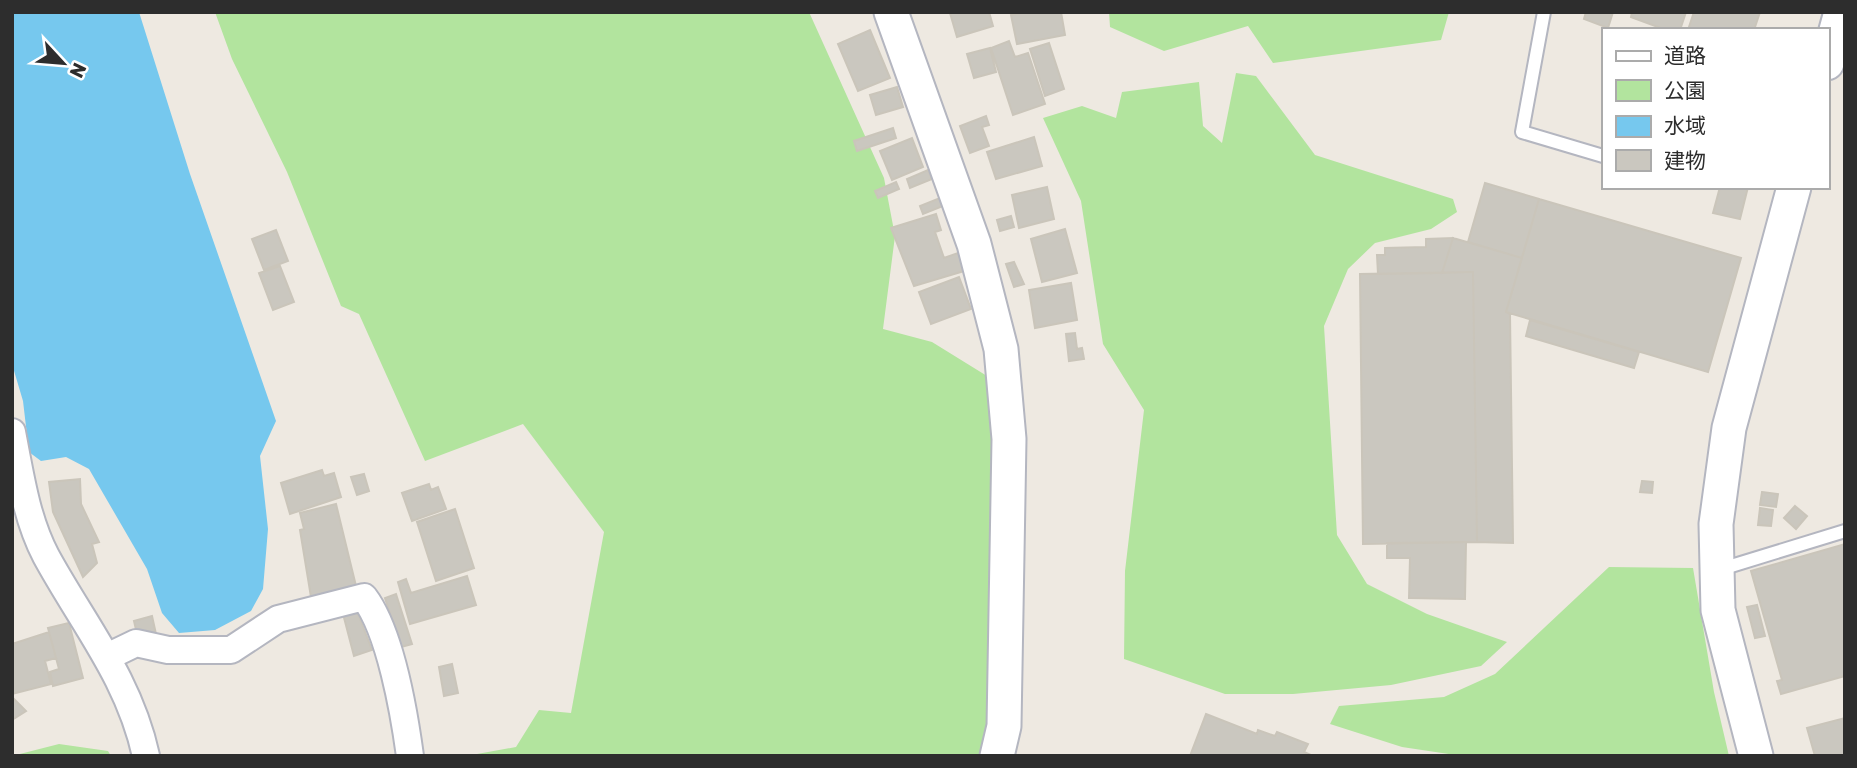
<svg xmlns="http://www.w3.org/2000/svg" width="1857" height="768" font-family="Rubik,'Noto Sans JP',sans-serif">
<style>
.green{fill:#b2e49e}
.water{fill:#76c8ee}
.building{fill:#cac7bf;stroke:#cac5ba;stroke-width:2}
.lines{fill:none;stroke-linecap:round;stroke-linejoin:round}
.service-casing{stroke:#b4b6c0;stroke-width:16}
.minor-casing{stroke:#b4b6c0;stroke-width:30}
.tertiary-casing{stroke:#b4b6c0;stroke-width:37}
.service{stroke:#fff;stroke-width:12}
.minor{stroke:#fff;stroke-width:26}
.tertiary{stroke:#fff;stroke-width:33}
</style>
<rect width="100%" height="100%" fill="#eee9e1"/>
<!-- green -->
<path class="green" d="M 215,12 L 809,12 L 884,178 L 895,236 L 883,329 L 932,342 L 987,376 L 1001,506 L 994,756 L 466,756 L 516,747 L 539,710 L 571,713 L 604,532 L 523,424 L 425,461 L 359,314 L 341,306 L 287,172 L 232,59 Z
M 1109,12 L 1449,12 L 1441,40 L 1273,63 L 1248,26 L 1164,51 L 1110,27 Z
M 1236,73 L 1256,76 L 1315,155 L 1453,199 L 1457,212 L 1431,229 L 1375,243 L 1348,269 L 1324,326 L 1337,535 L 1367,584 L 1427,614 L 1507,642 L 1481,666 L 1391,685 L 1293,694 L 1225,694 L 1124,659 L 1125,571 L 1144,410 L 1103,344 L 1081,201 L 1043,118 L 1082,106 L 1116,118 L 1122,92 L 1199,82 L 1203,126 L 1222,143 Z
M 1609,567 L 1693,568 L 1714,692 L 1729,756 L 1462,756 L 1402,747 L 1330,724 L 1339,706 L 1444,697 L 1495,674 Z
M 59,744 L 108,751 L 111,756 L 12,756 Z"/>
<!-- water -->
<path class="water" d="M 12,12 L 139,12 L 190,174 L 276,421 L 260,456 L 268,529 L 263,589 L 251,611 L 215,630 L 179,633 L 162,613 L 147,569 L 89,469 L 66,457 L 41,461 L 29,452 L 23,401 L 12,364 Z"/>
<!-- building -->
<path class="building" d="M 989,12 L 993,26 L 957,37 L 950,13 Z
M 1025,12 L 1061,12 L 1065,35 L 1017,44 L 1011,15 Z
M 1586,12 L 1613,12 L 1608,28 L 1584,19 Z
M 1632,12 L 1686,12 L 1680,30 L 1666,30 L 1631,17 Z
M 1694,12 L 1760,12 L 1754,30 L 1688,30 Z
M 870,30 L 890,78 L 858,91 L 838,44 Z
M 1009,41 L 1015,57 L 1028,53 L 1045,104 L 1013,115 L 991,48 Z
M 1049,43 L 1064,89 L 1045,96 L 1030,49 Z
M 990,48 L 996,72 L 974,78 L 967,54 Z
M 897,87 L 903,107 L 876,115 L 870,95 Z
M 986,116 L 989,125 L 982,127 L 989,146 L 970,153 L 960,126 Z
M 893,128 L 896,138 L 857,151 L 854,141 Z
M 1034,137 L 1042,166 L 996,179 L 987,152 Z
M 912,138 L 923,167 L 892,180 L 880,151 Z
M 928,170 L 932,179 L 910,188 L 907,179 Z
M 896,182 L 899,189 L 878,198 L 875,191 Z
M 1485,183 L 1539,199 L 1522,258 L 1468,242 Z
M 1047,187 L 1054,219 L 1019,228 L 1012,195 Z
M 1720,187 L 1748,187 L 1740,219 L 1713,213 Z
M 940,198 L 943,206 L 923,214 L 920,206 Z
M 1539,199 L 1741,258 L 1708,372 L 1506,312 Z
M 936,214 L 941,230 L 935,232 L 944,258 L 958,253 L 964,271 L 914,286 L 891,228 Z
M 1011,216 L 1014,227 L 1000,231 L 997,220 Z
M 1065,229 L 1077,273 L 1042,282 L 1031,239 Z
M 276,230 L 288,261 L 264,270 L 252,239 Z
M 1453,238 L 1442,273 L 1378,274 L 1377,255 L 1385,255 L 1385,248 L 1426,247 L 1426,239 Z
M 1453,238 L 1522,258 L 1506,312 L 1510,314 L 1513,543 L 1477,542 L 1473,272 L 1442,273 Z
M 1014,262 L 1024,284 L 1014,287 L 1006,264 Z
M 280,266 L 294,302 L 273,310 L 259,273 Z
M 1473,272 L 1477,542 L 1363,544 L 1360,274 Z
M 959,277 L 971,309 L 931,324 L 919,292 Z
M 1071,283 L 1077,320 L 1035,328 L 1029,290 Z
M 1530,320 L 1639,352 L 1634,368 L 1526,336 Z
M 1075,333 L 1077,349 L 1082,348 L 1084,359 L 1069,361 L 1066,334 Z
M 322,470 L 324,476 L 334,473 L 341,497 L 290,514 L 281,483 Z
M 364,474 L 369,491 L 357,495 L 351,477 Z
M 80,479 L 81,504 L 99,542 L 92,544 L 97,563 L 83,577 L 53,512 L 49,482 Z
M 1642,481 L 1653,482 L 1652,493 L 1640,492 Z
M 429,484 L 431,490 L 438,487 L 446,509 L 412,521 L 402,493 Z
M 1762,492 L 1778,494 L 1776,507 L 1760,505 Z
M 336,504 L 356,586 L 311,597 L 300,530 L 304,529 L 300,513 Z
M 1795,506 L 1807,516 L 1796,529 L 1784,518 Z
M 1760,508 L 1773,510 L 1771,526 L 1758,525 Z
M 455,509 L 474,568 L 436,581 L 417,522 Z
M 1466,542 L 1465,599 L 1409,598 L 1410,558 L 1387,558 L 1387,543 Z
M 1845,544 L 1845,676 L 1781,694 L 1777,681 L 1782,680 L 1751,571 Z
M 467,576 L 476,605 L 410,624 L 398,582 L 406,579 L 411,593 Z
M 396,594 L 412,644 L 401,647 L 385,598 Z
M 1757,605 L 1765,636 L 1755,638 L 1747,607 Z
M 355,606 L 372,650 L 354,656 L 342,610 Z
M 152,616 L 156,634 L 137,634 L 134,621 Z
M 69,623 L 83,678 L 53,686 L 50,672 L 59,669 L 48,628 Z
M 49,632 L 56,658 L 45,661 L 51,684 L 12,694 L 12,644 Z
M 452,664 L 458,693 L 444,696 L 439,667 Z
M 12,697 L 26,711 L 12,720 Z
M 1206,714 L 1257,734 L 1258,730 L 1275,736 L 1277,732 L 1308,744 L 1304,752 L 1313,756 L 1190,756 Z
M 1845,718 L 1845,756 L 1815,756 L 1807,728 Z"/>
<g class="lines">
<defs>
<path id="service" d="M 1544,12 L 1522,132 L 1603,156
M 1718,570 L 1845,531"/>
<path id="minor" d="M 12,432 C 20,473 26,518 46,556 C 83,624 129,678 146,756
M 109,656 L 136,643 L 168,650 L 231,650 L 278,619 L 364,597 C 390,631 404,712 410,756"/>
<path id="tertiary" d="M 891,12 L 974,244 L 1001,349 L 1009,439 L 1004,726 L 997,756
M 1827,63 L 1841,12
M 1756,756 L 1718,610 L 1716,524 L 1729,428 L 1794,187"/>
</defs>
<!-- service casing -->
<use href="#service" class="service-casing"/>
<!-- minor casing -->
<use href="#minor" class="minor-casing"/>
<!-- tertiary casing -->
<use href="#tertiary" class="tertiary-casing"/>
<!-- service -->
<use href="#service" class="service"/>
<!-- minor -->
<use href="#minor" class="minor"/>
<!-- tertiary -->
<use href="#tertiary" class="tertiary"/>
</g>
<!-- border -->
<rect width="1857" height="768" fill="none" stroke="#2d2d2d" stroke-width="28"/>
<!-- legend -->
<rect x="1602" y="28" width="228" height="161" fill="#ffffff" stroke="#ababab" stroke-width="2"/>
<rect x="1616" y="51" width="35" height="10" fill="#ffffff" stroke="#ababab" stroke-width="2"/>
<text x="1664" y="63" font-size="21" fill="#2d2d2d">道路</text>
<rect x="1616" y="80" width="35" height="21" fill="#b2e49e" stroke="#ababab" stroke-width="2"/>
<text x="1664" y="98" font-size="21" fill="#2d2d2d">公園</text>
<rect x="1616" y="116" width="35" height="21" fill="#76c8ee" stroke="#ababab" stroke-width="2"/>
<text x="1664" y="133" font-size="21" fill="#2d2d2d">水域</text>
<rect x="1616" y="150" width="35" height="21" fill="#cac7bf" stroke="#ababab" stroke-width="2"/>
<text x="1664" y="168" font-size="21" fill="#2d2d2d">建物</text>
<!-- north arrow -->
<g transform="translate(63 63) rotate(116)" stroke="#ffffff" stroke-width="5" paint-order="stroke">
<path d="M0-5L12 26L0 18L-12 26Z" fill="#2d2d2d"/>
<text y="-10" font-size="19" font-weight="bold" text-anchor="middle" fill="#2d2d2d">N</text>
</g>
</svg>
